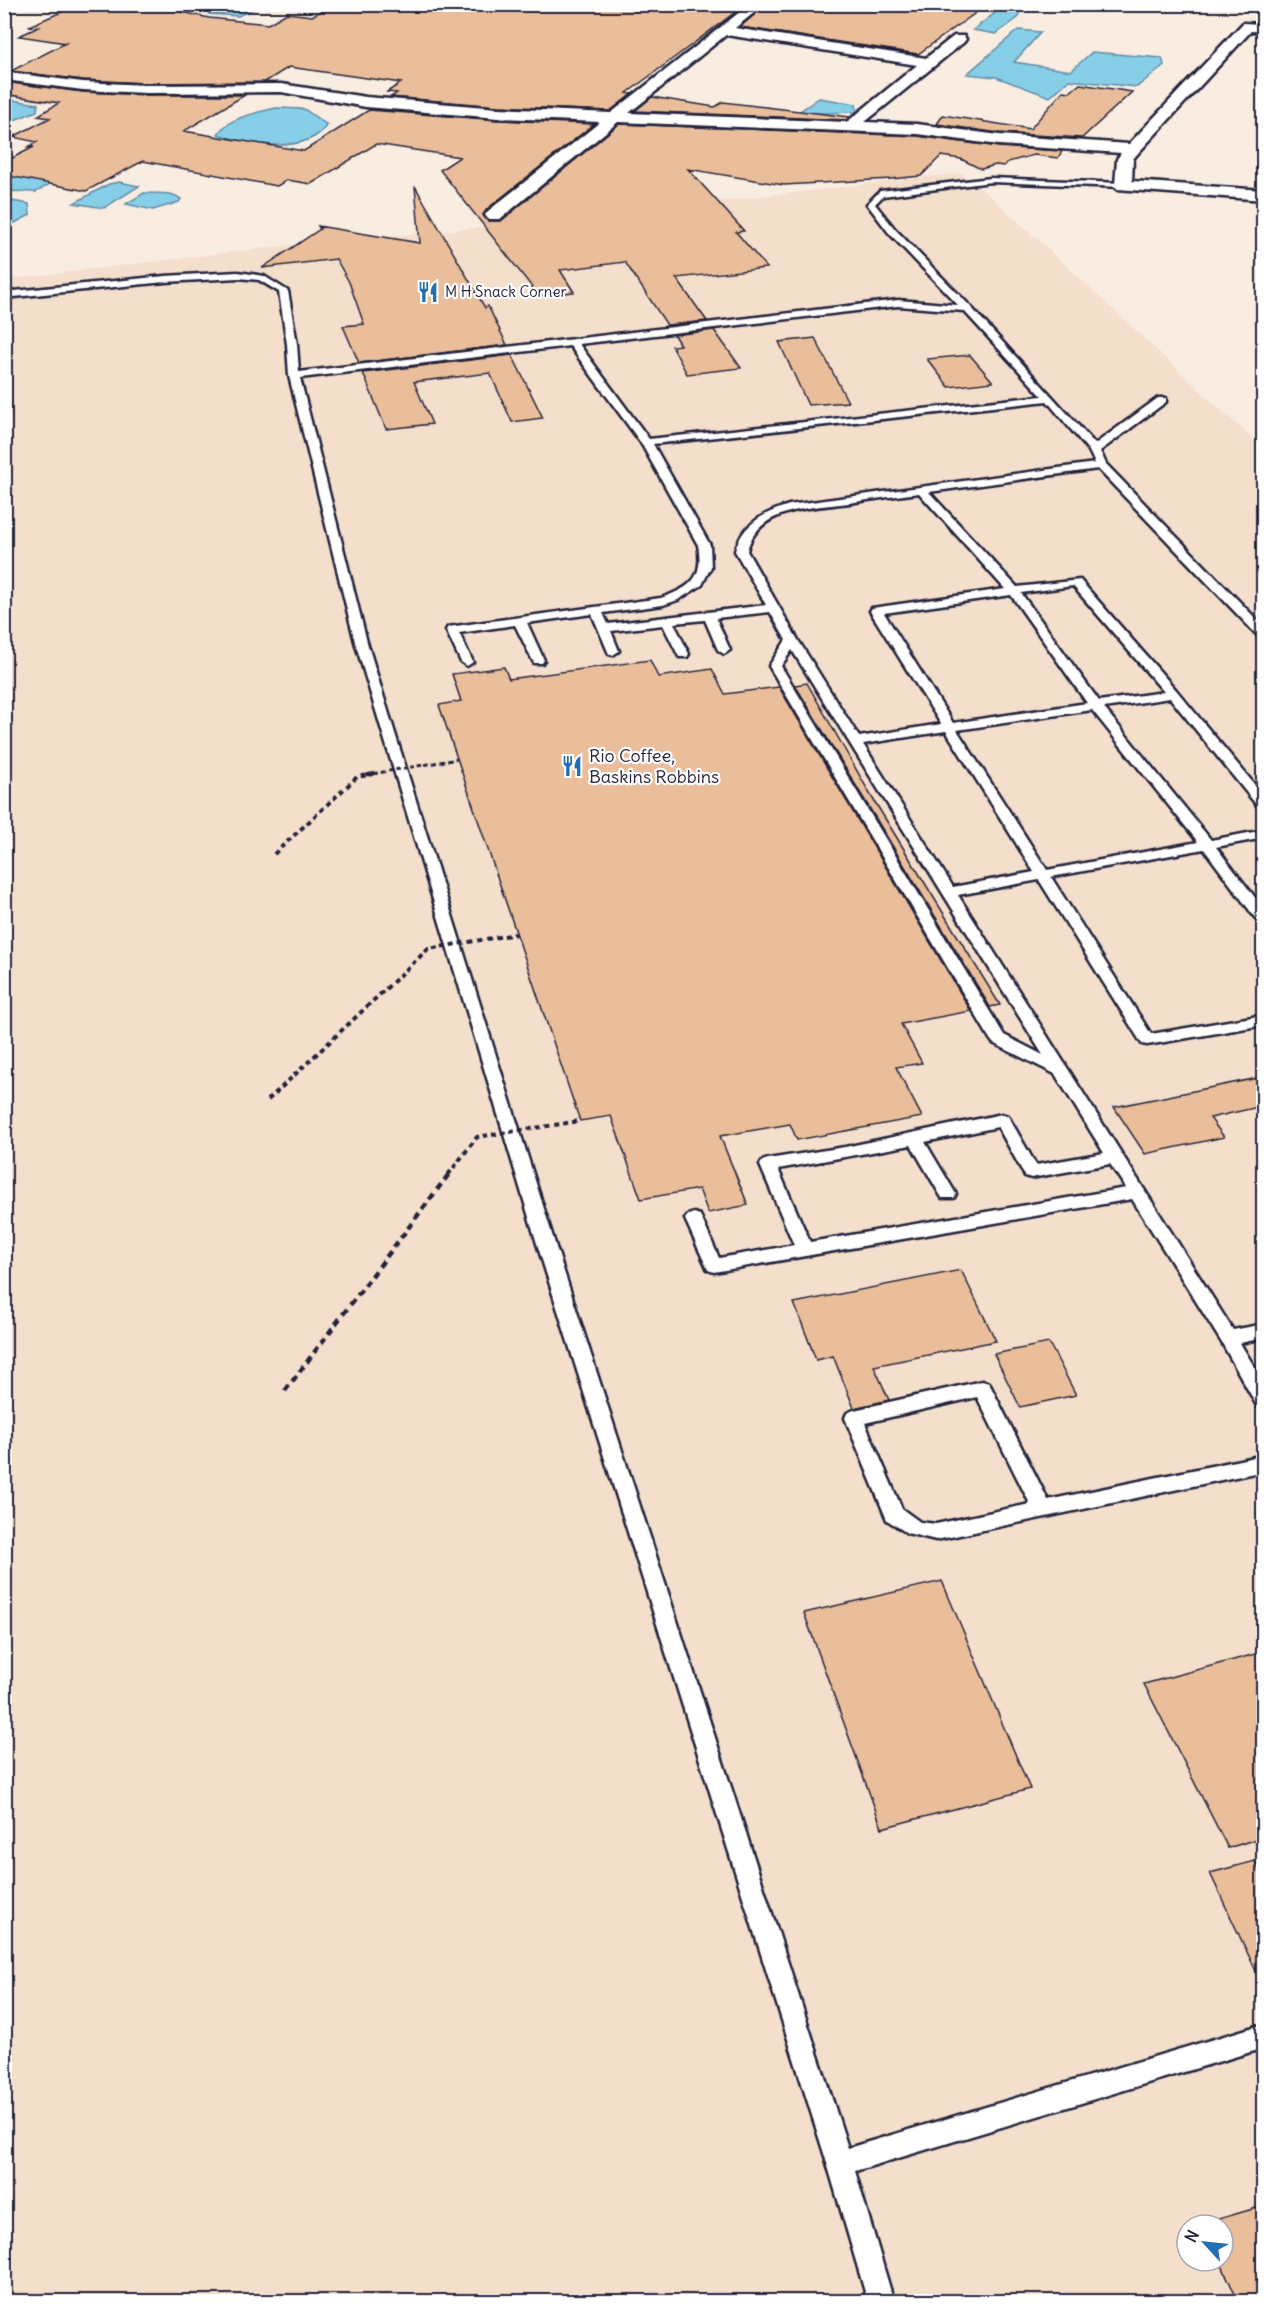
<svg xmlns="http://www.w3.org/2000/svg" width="1268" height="2306" font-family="Delius,sans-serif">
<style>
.built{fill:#f4decc;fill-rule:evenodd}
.water{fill:#87cfe8;stroke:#5f8aa3;stroke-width:1.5}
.building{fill:#eabe9a;stroke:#22223b;stroke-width:1.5}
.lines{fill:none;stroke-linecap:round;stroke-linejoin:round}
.service-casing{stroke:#22223b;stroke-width:5}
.minor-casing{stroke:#22223b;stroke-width:5}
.service{fill:#fff;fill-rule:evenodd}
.minor{fill:#fff;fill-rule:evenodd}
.path-bridge-far2{stroke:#22223b;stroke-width:3;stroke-dasharray:4.5 3;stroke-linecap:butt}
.path-bridge-far1{stroke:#22223b;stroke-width:4;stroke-dasharray:5 4;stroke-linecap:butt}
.path-bridge{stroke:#22223b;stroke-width:4.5;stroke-dasharray:7 5;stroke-linecap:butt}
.labels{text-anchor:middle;stroke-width:4.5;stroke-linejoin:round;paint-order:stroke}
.far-poi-label{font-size:15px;fill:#22223b;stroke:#fff;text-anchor:start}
.poi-label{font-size:18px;fill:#22223b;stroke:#fff;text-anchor:start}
</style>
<rect width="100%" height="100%" fill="#f9ece1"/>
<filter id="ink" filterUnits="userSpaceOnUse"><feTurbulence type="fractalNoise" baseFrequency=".0167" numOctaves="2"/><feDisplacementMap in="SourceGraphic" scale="12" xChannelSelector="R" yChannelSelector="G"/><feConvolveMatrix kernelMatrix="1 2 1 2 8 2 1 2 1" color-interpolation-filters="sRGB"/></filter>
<g filter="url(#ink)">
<!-- built -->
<path class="built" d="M 961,173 L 996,201 L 1263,449 L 1263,2301 L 5,2301 L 4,280 L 274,247 L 579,218 ZM 1187,2225 L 1223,2225 L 1223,2261 L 1187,2261 Z"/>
<!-- water -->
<path class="water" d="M 229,5 L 229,4 L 257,5 L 256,8 L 238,16 L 208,14 Z
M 999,10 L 1019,11 L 1019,17 L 996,34 L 973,30 Z
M 1018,30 L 1041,32 L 1014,62 L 1071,71 L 1092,52 L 1162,58 L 1164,65 L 1137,87 L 1069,80 L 1050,97 L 996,77 L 967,74 Z
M 819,98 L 856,104 L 857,112 L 796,114 Z
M 5,99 L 38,104 L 37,111 L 12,121 L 5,121 Z
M 276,108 L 304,109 L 327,125 C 307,155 248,145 218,134 C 227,118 259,112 276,108 Z
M 19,172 L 50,184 L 36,192 L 5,191 L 5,177 Z
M 119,182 L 139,186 L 104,208 L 74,203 L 109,184 Z
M 144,193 C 156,194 172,191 181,199 L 179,202 L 153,210 L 126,204 Z
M 5,200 L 29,204 L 30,215 L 5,228 Z"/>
<!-- building -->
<path class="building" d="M 80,4 L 146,4 L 209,18 L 268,24 L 287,13 L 312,16 L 334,4 L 746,4 L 627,93 L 632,94 L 610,111 L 498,106 L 391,97 L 397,93 L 387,92 L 401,83 L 289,67 L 265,82 L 146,83 L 83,80 L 11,71 L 66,43 L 19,36 L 39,27 L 29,26 Z
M 767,4 L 988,4 L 918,54 L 740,27 Z
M 4,82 L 83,92 L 146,95 L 245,95 L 184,131 L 304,151 L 369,110 L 498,120 L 594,124 L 487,209 L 483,215 L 488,221 L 501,221 L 619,124 L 917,136 L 999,147 L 1062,151 L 1058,158 L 1034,155 L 1008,162 L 1004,166 L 996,165 L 981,169 L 961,159 L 941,156 L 921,176 L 891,179 L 784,185 L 688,169 L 744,231 L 736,232 L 767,268 L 676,278 L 707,321 L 667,325 L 625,262 L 560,270 L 574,292 L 539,296 L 440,170 L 460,157 L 376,144 L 311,184 L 287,180 L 277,186 L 143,161 L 86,191 L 4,175 L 4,162 L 34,147 L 28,147 L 37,142 L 13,137 L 50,118 L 37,116 L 59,103 L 4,94 Z
M 1080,84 L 1132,92 L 1082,138 L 999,133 L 937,124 L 943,115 L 1030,129 L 1063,91 L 1070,92 Z
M 652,97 L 715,107 L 723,102 L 850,117 L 846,120 L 635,111 Z
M 415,186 L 485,308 L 488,306 L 507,345 L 359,363 L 343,326 L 364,324 L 349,282 L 336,259 L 262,268 L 320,229 L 318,226 L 420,243 Z
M 714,330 L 741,368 L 687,374 L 672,346 L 680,345 L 674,335 Z
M 815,338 L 848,402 L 808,405 L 779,342 Z
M 512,355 L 543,418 L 512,422 L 490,373 L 414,382 L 432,424 L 386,429 L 363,373 Z
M 970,355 L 993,382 L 949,387 L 927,359 Z
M 650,660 L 658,677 L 712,669 L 725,694 L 779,687 L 971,1011 L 901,1024 L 922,1063 L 896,1067 L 922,1117 L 797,1140 L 790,1124 L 720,1136 L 748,1205 L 708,1213 L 699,1189 L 641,1199 L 611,1116 L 580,1121 L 439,705 L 461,701 L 452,674 L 504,667 L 509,679 Z
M 807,683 L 873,799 L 1000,1005 L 990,1007 L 795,685 Z
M 1263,1077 L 1263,1106 L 1210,1118 L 1224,1137 L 1145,1154 L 1114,1107 Z
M 961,1270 L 996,1341 L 874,1366 L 889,1400 L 854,1408 L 833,1356 L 816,1360 L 794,1303 Z
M 1049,1343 L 1076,1395 L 1020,1407 L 994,1354 Z
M 942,1581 L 1030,1789 L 882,1828 L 804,1613 Z
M 1263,1652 L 1263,1837 L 1228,1848 L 1144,1684 Z
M 1255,1861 L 1263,1879 L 1263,1986 L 1210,1873 Z
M 1263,2206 L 1263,2301 L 1238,2301 L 1220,2261 L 1223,2261 L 1223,2225 L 1205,2223 Z"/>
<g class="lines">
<defs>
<path id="service" d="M 991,178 L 1123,183 L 1127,185 L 1123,187 L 991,182 L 883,196 L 875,204 L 895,229 L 970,306 L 1095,444 L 1158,398 L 1166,398 L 1166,402 L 1100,451 L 1106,464 L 1264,627 L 1264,639 L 1260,638 L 1098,469 L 929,492 L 1017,587 L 1080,580 L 1177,691 L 1264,796 L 1264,809 L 1259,808 L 1170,698 L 1104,708 L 1211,840 L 1264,830 L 1264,838 L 1216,847 L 1264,909 L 1264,924 L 1259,923 L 1204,849 L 1051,877 L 1151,1034 L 1264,1015 L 1264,1025 L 1147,1045 L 1142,1044 L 1039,880 L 958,895 L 1233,1330 L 1264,1324 L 1264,1338 L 1240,1343 L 1264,1383 L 1264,1408 L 1257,1406 L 1222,1343 L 1132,1199 L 714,1272 L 708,1270 L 685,1219 L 688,1215 L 694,1213 L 700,1215 L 719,1258 L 794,1245 L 760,1165 L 762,1161 L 768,1159 L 845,1147 L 1002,1114 L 1008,1116 L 1036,1165 L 1104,1153 L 1055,1074 L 993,1043 L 990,1039 L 769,666 L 786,640 L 770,612 L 716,618 L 730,650 L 724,654 L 718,650 L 705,620 L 674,623 L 689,654 L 687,657 L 679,657 L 663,625 L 611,631 L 619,651 L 613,655 L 609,654 L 592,614 L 527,623 L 544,660 L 542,663 L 534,663 L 515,625 L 459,633 L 473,662 L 467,666 L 461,662 L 446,630 L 448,627 L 661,598 C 691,588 704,578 698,545 L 641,443 L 570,346 L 300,378 L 367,642 L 388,711 L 556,1247 L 848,2148 L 1264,2024 L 1264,2048 L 855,2171 L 894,2302 L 868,2302 L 827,2163 L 538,1247 L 376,711 L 355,642 L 289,376 L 287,344 L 279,292 L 259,280 L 238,278 L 165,282 L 4,298 L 4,292 L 165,276 L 238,272 L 264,276 L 288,291 L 297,344 L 299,372 L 898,300 L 958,305 L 889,233 L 867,204 L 880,191 ZM 898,306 L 964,311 L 1042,396 L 649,439 L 579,344 ZM 1047,401 L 1089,451 L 1095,463 L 789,505 C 764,513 742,524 735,551 L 766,605 L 608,624 L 603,613 L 663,605 L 678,600 L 702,585 L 711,567 L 710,545 L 653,444 ZM 919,493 L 1005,589 L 872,608 L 870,611 L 941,724 L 859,737 L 798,640 L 747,551 C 757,507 813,508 849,503 C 872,499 896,496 919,493 ZM 1073,586 L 1164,692 L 1099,701 L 1021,593 ZM 1011,595 L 1087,703 L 953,723 L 884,613 ZM 792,650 L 1043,1055 L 1004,1035 L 781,666 ZM 1092,710 L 1198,842 L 1047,870 L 957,730 ZM 946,731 L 1034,872 L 953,887 L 863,744 ZM 998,1127 L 1025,1176 L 1031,1178 L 1110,1164 L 1126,1188 L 810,1242 L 778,1169 L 911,1145 L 942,1198 L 954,1198 L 956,1194 L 925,1142 Z
M 982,1381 L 989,1383 L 1048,1500 L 1264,1455 L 1264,1471 L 936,1540 L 907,1533 L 887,1520 L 845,1418 L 847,1413 L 854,1410 ZM 977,1397 L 1030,1504 L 936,1524 L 920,1522 L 902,1509 L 865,1423 Z"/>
<path id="minor" d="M 750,4 L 765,4 L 735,28 L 926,58 L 954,36 L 964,36 L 966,39 L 964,42 L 865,122 L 917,124 L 999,135 L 1129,144 L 1243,23 L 1264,24 L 1264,32 L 1251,31 L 1139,152 L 1133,159 L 1132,181 L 1264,190 L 1264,200 L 1117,189 L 1115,185 L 1117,159 L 1121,153 L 999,145 L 917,134 L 618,122 L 500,219 L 488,219 L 485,215 L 488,211 L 600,122 L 498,118 L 366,107 L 281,92 L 146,93 L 83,90 L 4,80 L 4,72 L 83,82 L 146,85 L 281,84 L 366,97 L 498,108 L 611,113 ZM 726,35 L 917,65 L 847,122 L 629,113 Z"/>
</defs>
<!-- service casing -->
<use href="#service" class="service-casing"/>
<!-- minor casing -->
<use href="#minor" class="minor-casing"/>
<!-- service -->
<use href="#service" class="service"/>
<!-- minor -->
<use href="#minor" class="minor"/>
<!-- path-bridge-far2 -->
<path class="path-bridge-far2" d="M 366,775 L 457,759"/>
<!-- path-bridge-far1 -->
<path class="path-bridge-far1" d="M 274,854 L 357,777 L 374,774
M 268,1100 L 428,949 L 516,934
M 448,1175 L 477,1137 L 580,1121"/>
<!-- path-bridge -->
<path class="path-bridge" d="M 285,1391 L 449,1174"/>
</g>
</g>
<!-- icons -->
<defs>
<symbol id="restaurant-bare" viewBox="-9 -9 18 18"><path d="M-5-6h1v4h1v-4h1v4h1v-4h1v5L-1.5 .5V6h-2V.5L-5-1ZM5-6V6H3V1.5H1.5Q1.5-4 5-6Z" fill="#1f6fb2" stroke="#fff" stroke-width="2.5" paint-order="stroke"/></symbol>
</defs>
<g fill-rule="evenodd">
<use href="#restaurant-bare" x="413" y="277" width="30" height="30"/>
<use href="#restaurant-bare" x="557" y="751" width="30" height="30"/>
</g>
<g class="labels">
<!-- far-poi labels -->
<g class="far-poi-label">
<text x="445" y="297">M H Snack Corner</text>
</g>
<!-- poi labels -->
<g class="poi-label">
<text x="589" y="762">Rio Coffee,<tspan x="589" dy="21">Baskins Robbins</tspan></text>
</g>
</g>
<!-- margin -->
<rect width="1268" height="2306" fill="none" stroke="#fff" stroke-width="24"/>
<rect x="12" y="12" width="1244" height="2282" fill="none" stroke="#22223b" stroke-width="2" filter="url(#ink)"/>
<!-- north arrow -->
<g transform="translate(1205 2243) rotate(297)"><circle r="28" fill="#ffffff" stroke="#a7a7b1" stroke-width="1.5"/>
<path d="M0-4.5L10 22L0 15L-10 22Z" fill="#1f6fb2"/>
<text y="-9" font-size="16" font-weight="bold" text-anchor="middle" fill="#22223b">N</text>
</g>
</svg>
